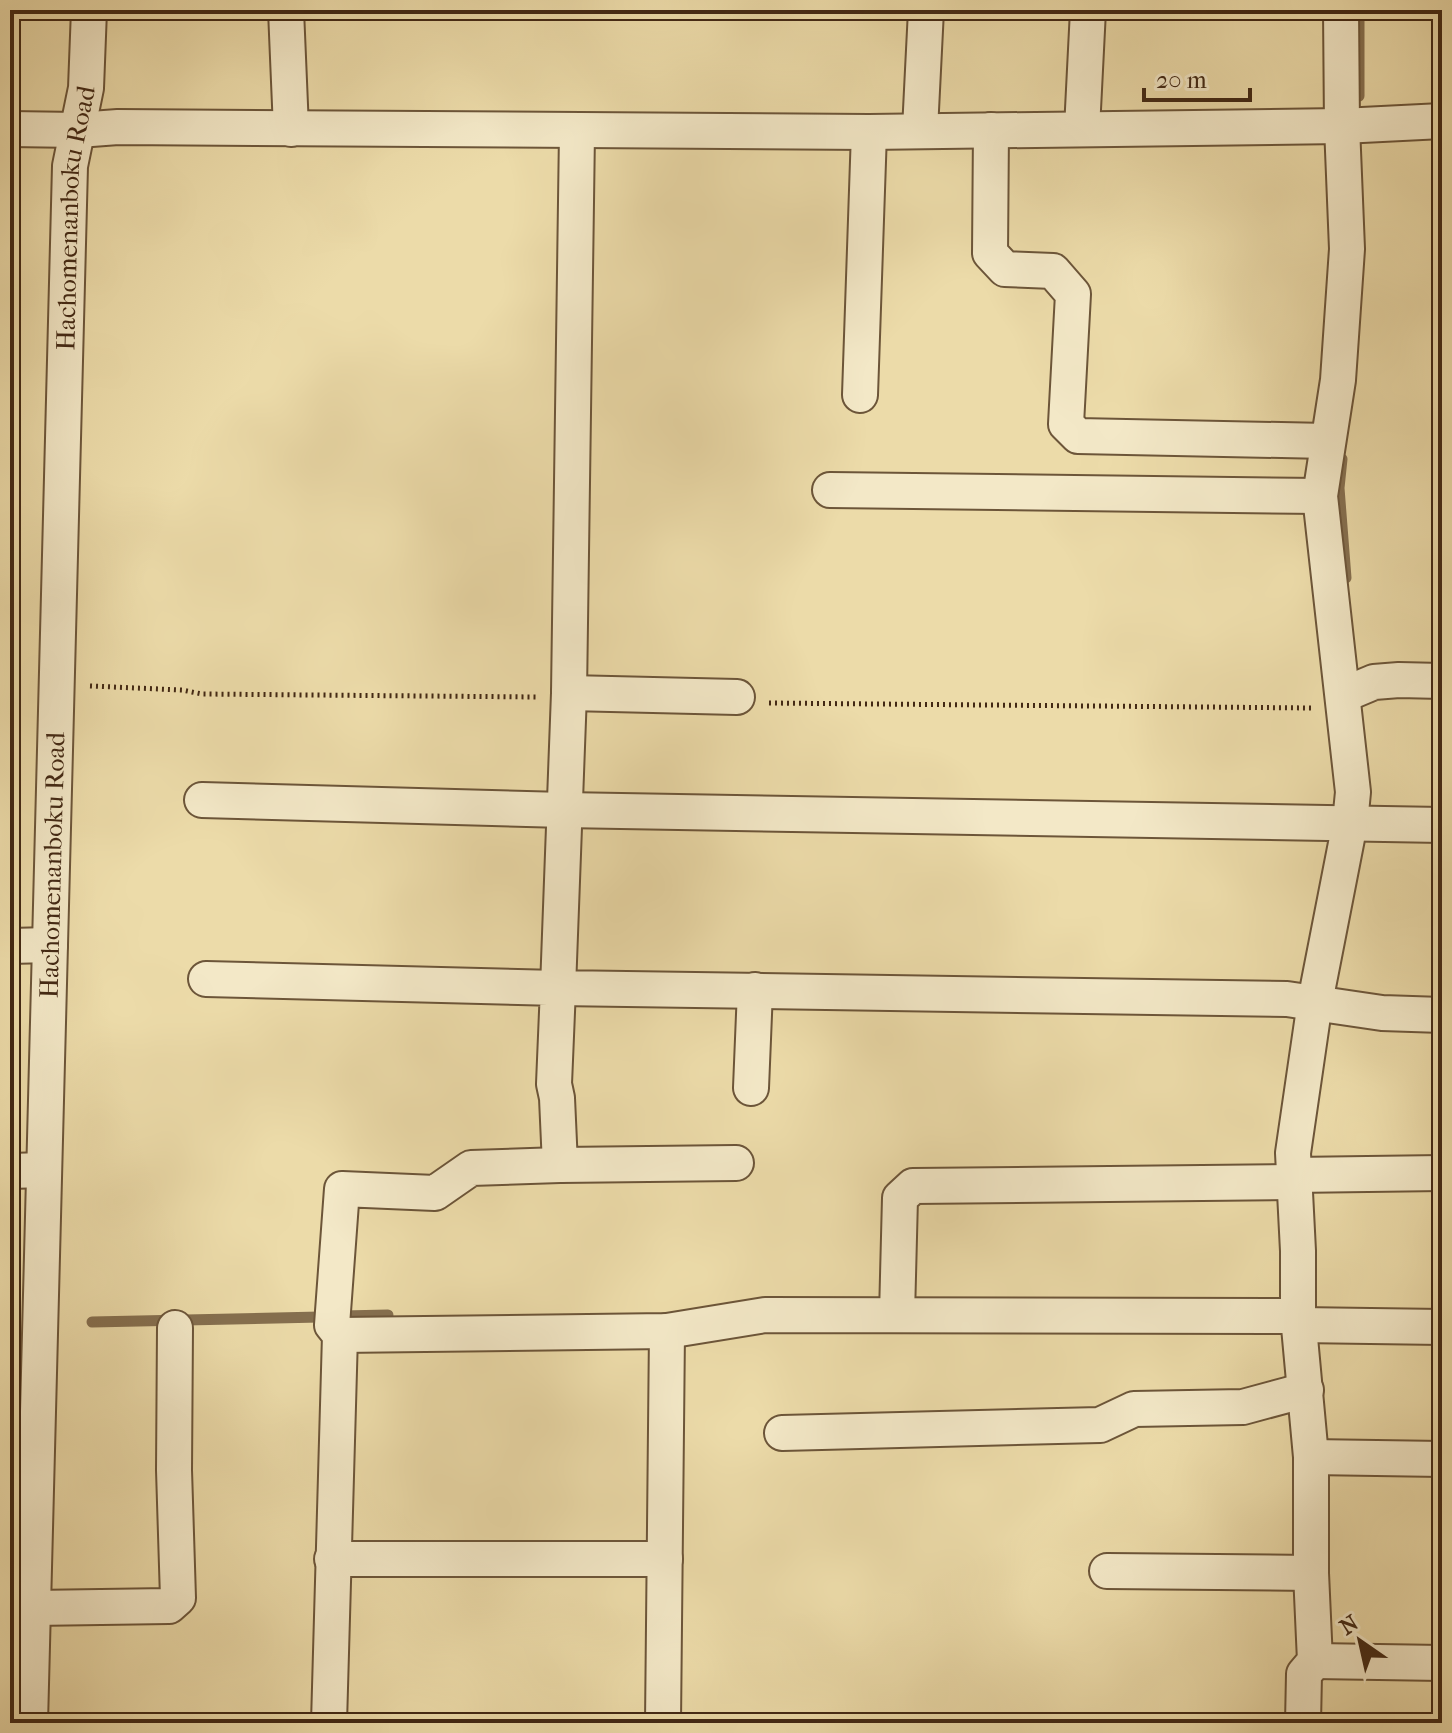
<svg xmlns="http://www.w3.org/2000/svg" width="1452" height="1733" font-family="'IM FELL French Canon',serif">
<style>
.lines{fill:none;stroke-linecap:round;stroke-linejoin:round}
.stream{stroke:#856f4f;stroke-width:11}
.minor-casing{stroke:#6c5539;stroke-width:38}
.path{stroke:#422814;stroke-width:5;stroke-dasharray:2 4;stroke-linecap:butt}
.minor{stroke:#f3e8c7;stroke-width:34}
.labels{text-anchor:middle;stroke-width:7;stroke-linejoin:round;paint-order:stroke}
.street-label{font-size:26px;fill:#422814;stroke:#f3e8c7}
</style>
<rect width="100%" height="100%" fill="#ecdba9"/>
<filter id="stains"><feTurbulence type="fractalNoise" baseFrequency=".0025" numOctaves="4"/><feColorMatrix values="0 0 0 0 .2 0 0 0 0 .09 0 0 0 0 .02 0 0 0 .5 -.17"/></filter>
<radialGradient id="worn" r=".72"><stop offset=".6" stop-color="#630" stop-opacity="0"/><stop offset="1" stop-color="#630" stop-opacity=".3"/></radialGradient>
<g class="lines">
<!-- stream -->
<path class="stream" d="M 1359,10 L 1359,96
M 1342,459 L 1339,488 L 1346,578
M 343,1316 L 388,1315
M 92,1322 L 320,1317"/>
<defs>
<g id="minor">
<path d="M 286,10 L 291,129"/>
<path d="M 10,129 L 78,130 L 118,127 L 869,132 L 1342,126 L 1442,121"/>
<path d="M 1082,129 L 1088,10"/>
<path d="M 920,130 L 926,10"/>
<path d="M 991,130 L 990,253 L 1005,269 L 1053,271 L 1073,294 L 1066,424 L 1078,436 L 1327,441"/>
<path d="M 577,132 L 569,693 L 558,988 L 1287,999 L 1382,1013 L 1442,1015"/>
<path d="M 860,395 L 869,132"/>
<path d="M 830,490 L 1320,496"/>
<path d="M 569,693 L 737,697"/>
<path d="M 1343,695 L 1374,682 L 1399,680 L 1442,681"/>
<path d="M 202,800 L 564,810 L 1442,825"/>
<path d="M 10,946 L 50,945"/>
<path d="M 206,979 L 558,988 L 554,1084 L 557,1098 L 560,1165 L 736,1163"/>
<path d="M 751,1088 L 755,990"/>
<path d="M 10,1171 L 44,1170"/>
<path d="M 1293,1175 L 1442,1173"/>
<path d="M 897,1315 L 900,1198 L 913,1186 L 1293,1182"/>
<path d="M 1299,1325 L 1442,1327"/>
<path d="M 340,1335 L 667,1331 L 765,1315 L 1298,1316"/>
<path d="M 782,1433 L 1100,1425 L 1134,1409 L 1243,1407 L 1306,1390"/>
<path d="M 1311,1457 L 1442,1459"/>
<path d="M 332,1559 L 665,1559"/>
<path d="M 1107,1571 L 1311,1573"/>
<path d="M 33,1608 L 169,1606 L 178,1598 L 174,1470 L 175,1328"/>
<path d="M 1315,1661 L 1442,1663"/>
<path id="s1" d="M 30,1723 L 70,166 L 86,88 L 89,10"/>
<path d="M 329,1723 L 340,1335 L 332,1325 L 342,1189 L 435,1193 L 471,1168 L 560,1165"/>
<path d="M 663,1723 L 667,1331"/>
<path d="M 1303,1723 L 1304,1674 L 1315,1661 L 1311,1573 L 1311,1457 L 1298,1316 L 1298,1251 L 1293,1153 L 1315,1002 L 1350,823 L 1353,792 L 1320,496 L 1338,380 L 1347,249 L 1342,126 L 1341,10"/>
</g>
</defs>
<!-- minor casing -->
<use href="#minor" class="minor-casing"/>
<!-- path -->
<path class="path" d="M 10,686 L 22,686
M 90,686 L 182,690 L 202,694 L 536,697
M 769,703 L 1311,708"/>
<!-- minor -->
<use href="#minor" class="minor"/>
</g>
<g class="labels">
<!-- street labels -->
<g class="street-label">
<text dy="9" stroke="none"><textPath href="#s1" startOffset="1506">Hachomenanboku Road</textPath></text>
<text dy="9" stroke="none"><textPath href="#s1" startOffset="858">Hachomenanboku Road</textPath></text>
</g>
</g>
<!-- margin -->
<rect width="1452" height="1733" fill="none" stroke="#ecdba9" stroke-width="40"/>
<rect x="12" y="12" width="1428" height="1709" fill="none" stroke="#422814" stroke-width="4"/>
<rect x="20" y="20" width="1412" height="1693" fill="none" stroke="#422814" stroke-width="2"/>
<!-- north arrow -->
<g transform="translate(1360 1641) rotate(326)" stroke="#f3e8c7" stroke-width="6" paint-order="stroke">
<path d="M0-6L14 30L0 20L-14 30Z" fill="#422814"/>
<text y="-12" font-size="22" font-weight="bold" text-anchor="middle" fill="#422814">N</text>
</g>
<!-- scale -->
<path d="M1144 88v12h106v-12" fill="none" stroke="#422814" stroke-width="4"/>
<text x="1156" y="88" font-size="24" fill="#422814" stroke="#f3e8c7" stroke-width="6" paint-order="stroke">20 m</text>
<rect width="100%" height="100%" filter="url(#stains)"/>
<rect width="100%" height="100%" fill="url(#worn)"/>
</svg>
